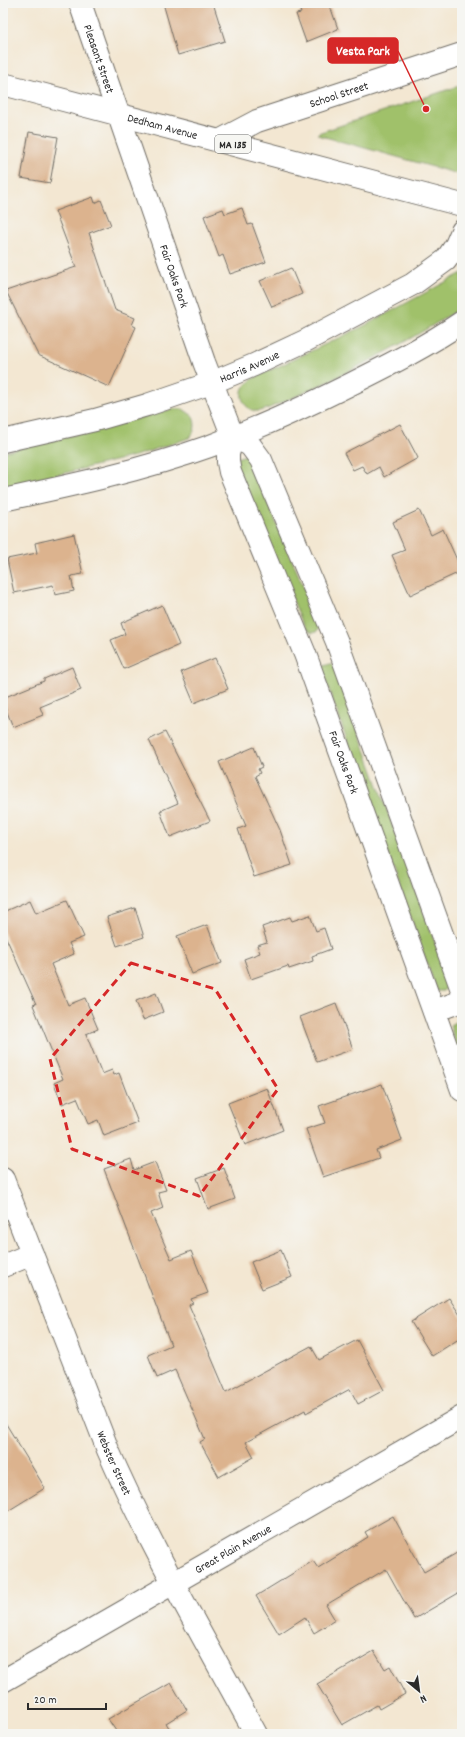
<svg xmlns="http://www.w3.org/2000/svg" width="465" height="1737" font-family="Dekko,sans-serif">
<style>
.green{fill:#a0c16a;stroke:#66764a}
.building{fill:#dcb38e}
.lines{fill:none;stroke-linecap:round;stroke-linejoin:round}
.minor-casing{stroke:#716d65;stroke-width:24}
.major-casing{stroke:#716d65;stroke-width:24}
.minor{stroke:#fff;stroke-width:22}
.major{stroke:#fff;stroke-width:22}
.marked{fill:none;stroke:#d62828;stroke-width:3;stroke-dasharray:8 5;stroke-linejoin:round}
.labels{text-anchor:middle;stroke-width:3.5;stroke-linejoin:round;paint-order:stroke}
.shield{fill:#f6f6f2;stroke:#686867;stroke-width:1}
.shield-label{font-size:11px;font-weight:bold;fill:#2b2b2b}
.street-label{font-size:12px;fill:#2b2b2b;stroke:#f6f6f2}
.leader{fill:none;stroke:#d62828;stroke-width:1.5}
.callout-dot{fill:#d62828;stroke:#f6f6f2;stroke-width:1.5}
.callout{fill:#d62828;stroke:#d62828;stroke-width:1.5}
.callout-label{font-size:13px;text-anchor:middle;font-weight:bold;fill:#fff}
</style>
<rect width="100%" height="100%" fill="#f6f6f2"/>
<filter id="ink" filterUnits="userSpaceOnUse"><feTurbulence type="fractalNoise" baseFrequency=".025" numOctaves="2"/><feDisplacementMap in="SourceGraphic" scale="8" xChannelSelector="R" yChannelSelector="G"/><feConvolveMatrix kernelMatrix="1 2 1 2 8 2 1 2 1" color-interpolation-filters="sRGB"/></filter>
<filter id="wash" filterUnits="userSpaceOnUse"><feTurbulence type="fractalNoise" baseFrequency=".012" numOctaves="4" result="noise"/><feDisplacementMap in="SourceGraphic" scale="16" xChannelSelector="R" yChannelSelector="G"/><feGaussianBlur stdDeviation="0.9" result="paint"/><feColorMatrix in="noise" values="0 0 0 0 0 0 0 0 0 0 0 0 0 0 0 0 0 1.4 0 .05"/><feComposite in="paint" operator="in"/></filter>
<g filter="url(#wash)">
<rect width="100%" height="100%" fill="#f3e7d2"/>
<!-- green -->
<path class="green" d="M 462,85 L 462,175 L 318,135 L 318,133 Z
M 462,273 L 462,307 C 404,345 340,377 276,405 C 269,408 262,412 255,411 C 245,409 239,397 243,388 C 245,385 249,382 252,379 L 362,327 Z
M 172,409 L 183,409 L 193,416 C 196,425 196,431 189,438 L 135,456 L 3,488 L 3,452 L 118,424 Z
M 245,455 L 248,456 L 320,626 L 316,632 L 312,633 L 305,629 L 236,464 L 237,458 Z
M 330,663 L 335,667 L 450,984 L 444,991 L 437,991 L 322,670 L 324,665 Z
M 459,1020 L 462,1021 L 462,1067 L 450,1025 Z"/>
<g id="blocks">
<!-- building -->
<path class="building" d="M 163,3 L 213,3 L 225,41 L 178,55 Z
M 297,3 L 329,3 L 338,29 L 306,42 L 296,14 L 301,13 Z
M 29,132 L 58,137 L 50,183 L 21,178 Z
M 93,197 L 95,203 L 101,200 L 111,225 L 89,233 L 115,310 L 135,318 L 132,325 L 136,327 L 109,387 L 38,355 L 6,291 L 76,267 L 55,211 Z
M 242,208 L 248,225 L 252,224 L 266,262 L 230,274 L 223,255 L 219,257 L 204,216 L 223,209 L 225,214 Z
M 291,268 L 302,294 L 272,307 L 260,281 Z
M 400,424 L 418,458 L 384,477 L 379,467 L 367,474 L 362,466 L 353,470 L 344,453 Z
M 419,510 L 431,535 L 443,529 L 462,571 L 410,595 L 392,555 L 405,550 L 393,522 Z
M 74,534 L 83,574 L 71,576 L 74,591 L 55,595 L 53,585 L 14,593 L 7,559 L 37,553 L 35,543 Z
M 162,605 L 179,645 L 124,669 L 111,640 L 125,634 L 121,623 Z
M 215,658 L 228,689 L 194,703 L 181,672 Z
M 72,667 L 81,690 L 40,707 L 43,715 L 13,727 L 3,702 L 3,698 L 44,681 L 44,679 Z
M 165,732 L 210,821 L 170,837 L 160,811 L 178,803 L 149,740 Z
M 254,747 L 262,767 L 258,769 L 260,773 L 255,776 L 280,830 L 292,865 L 254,877 L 238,829 L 246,826 L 219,762 Z
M 30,900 L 36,913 L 67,900 L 84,937 L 69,943 L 74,954 L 51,964 L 68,1005 L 85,998 L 98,1029 L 86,1034 L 102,1074 L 112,1070 L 114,1075 L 119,1073 L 138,1123 L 104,1136 L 98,1120 L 88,1124 L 77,1098 L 62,1104 L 54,1083 L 63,1079 L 33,1005 L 36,1004 L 3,931 L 3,912 Z
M 135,908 L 144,937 L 117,946 L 107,917 Z
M 310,915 L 316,931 L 324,928 L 331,949 L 312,956 L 313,961 L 289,969 L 288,966 L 251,979 L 244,959 L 260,953 L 257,945 L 267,942 L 262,927 L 290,917 L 292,921 Z
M 207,925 L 222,963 L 192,974 L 177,936 Z
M 156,993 L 163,1012 L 143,1020 L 136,1001 Z
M 336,1003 L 353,1049 L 317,1062 L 300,1017 Z
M 382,1084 L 402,1140 L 376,1150 L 379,1158 L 323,1177 L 306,1129 L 325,1123 L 319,1106 Z
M 267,1088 L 283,1130 L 245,1145 L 228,1103 Z
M 131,1159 L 134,1170 L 155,1162 L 166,1190 L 158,1192 L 163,1208 L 151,1213 L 171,1259 L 191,1251 L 208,1293 L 191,1299 L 193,1303 L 189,1305 L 226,1392 L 311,1346 L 319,1360 L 357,1340 L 384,1390 L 358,1404 L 350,1389 L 306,1413 L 305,1410 L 246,1442 L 254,1457 L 219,1477 L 200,1442 L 205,1439 L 175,1370 L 157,1378 L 148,1355 L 171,1345 L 104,1169 Z
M 224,1168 L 235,1199 L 208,1209 L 197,1178 Z
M 281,1250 L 292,1277 L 262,1289 L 251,1262 Z
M 449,1298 L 462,1318 L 462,1337 L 432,1356 L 411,1322 Z
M 3,1419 L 45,1488 L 3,1514 Z
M 393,1516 L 424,1572 L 462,1550 L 462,1591 L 414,1619 L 386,1569 L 326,1605 L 335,1620 L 314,1633 L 305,1617 L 279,1634 L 256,1596 L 313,1561 L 318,1568 L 368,1537 L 365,1532 Z
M 374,1651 L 385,1669 L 390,1666 L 405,1694 L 379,1709 L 377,1705 L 342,1725 L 317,1684 Z
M 171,1683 L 187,1710 L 166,1723 L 173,1734 L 118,1734 L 108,1719 Z"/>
</g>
</g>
<g filter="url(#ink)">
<use href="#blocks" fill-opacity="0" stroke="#716d65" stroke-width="1"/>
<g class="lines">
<defs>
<g id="minor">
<path id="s1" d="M 80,3 L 204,362 L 233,437 L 228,454 L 228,462 L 230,472 L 305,654 L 462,1090"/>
<path id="s2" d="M 219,141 L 257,121 L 462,54"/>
<path d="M 233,437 L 250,445 L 261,460 L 337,642 L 462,990"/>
<path id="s3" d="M 3,441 L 95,420 L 147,405 L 211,383 L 254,365 L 305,341 L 413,284 L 446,260 L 456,245 L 462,231"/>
<path d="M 3,500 C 73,485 143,470 210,446 C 259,428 305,407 351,384 C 389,365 427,346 462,322"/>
<path d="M 434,1011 L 462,1001"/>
<path id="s4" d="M 3,1179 L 108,1450 C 151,1548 205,1640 256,1734"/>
<path d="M 3,1266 L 32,1254"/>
</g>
<g id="major">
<path id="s5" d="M 3,84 L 462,205"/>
<path id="s6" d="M 3,1681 L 462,1417"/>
</g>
</defs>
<!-- minor casing -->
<use href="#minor" class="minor-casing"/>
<!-- major casing -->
<use href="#major" class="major-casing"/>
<!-- minor -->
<use href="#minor" class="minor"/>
<!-- major -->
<use href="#major" class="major"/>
</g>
</g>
<!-- marked area -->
<path class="marked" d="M 131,963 L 215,989 L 278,1089 L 199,1196 L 72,1149 L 50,1059 Z"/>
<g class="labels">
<!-- shield labels -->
<rect class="shield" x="215" y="135" width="36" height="18" rx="3"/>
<g class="shield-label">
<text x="233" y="148">MA 135</text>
</g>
<!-- street labels -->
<g class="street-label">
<text dy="4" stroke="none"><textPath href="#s1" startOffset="59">Pleasant Street</textPath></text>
<text dy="4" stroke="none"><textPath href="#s2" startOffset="129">School Street</textPath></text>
<text dy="4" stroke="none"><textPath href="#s5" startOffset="165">Dedham Avenue</textPath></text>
<text dy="4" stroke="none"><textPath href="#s1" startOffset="289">Fair Oaks Park</textPath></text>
<text dy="4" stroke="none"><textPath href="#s3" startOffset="258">Harris Avenue</textPath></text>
<text dy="4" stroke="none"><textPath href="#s1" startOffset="808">Fair Oaks Park</textPath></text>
<text dy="4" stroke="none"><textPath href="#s4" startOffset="305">Webster Street</textPath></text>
<text dy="4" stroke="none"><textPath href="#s6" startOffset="265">Great Plain Avenue</textPath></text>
</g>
</g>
<!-- callouts -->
<path class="leader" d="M426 109L398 51"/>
<circle class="callout-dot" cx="426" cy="109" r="4"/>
<rect class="callout" x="328" y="38" width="70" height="25" rx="4"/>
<g class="callout-label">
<text x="363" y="55">Vesta Park</text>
</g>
<!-- margin -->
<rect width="465" height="1737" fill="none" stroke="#f6f6f2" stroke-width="16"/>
<!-- north arrow -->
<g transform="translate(419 1691) rotate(151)" stroke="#f6f6f2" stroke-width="3" paint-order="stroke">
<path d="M0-3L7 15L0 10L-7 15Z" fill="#2b2b2b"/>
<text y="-6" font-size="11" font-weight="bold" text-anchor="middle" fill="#2b2b2b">N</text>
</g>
<!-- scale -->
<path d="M28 1703v6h78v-6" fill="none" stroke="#2b2b2b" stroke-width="2"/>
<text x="34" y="1703" font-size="12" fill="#2b2b2b" stroke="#f6f6f2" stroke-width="3" paint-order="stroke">20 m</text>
</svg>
